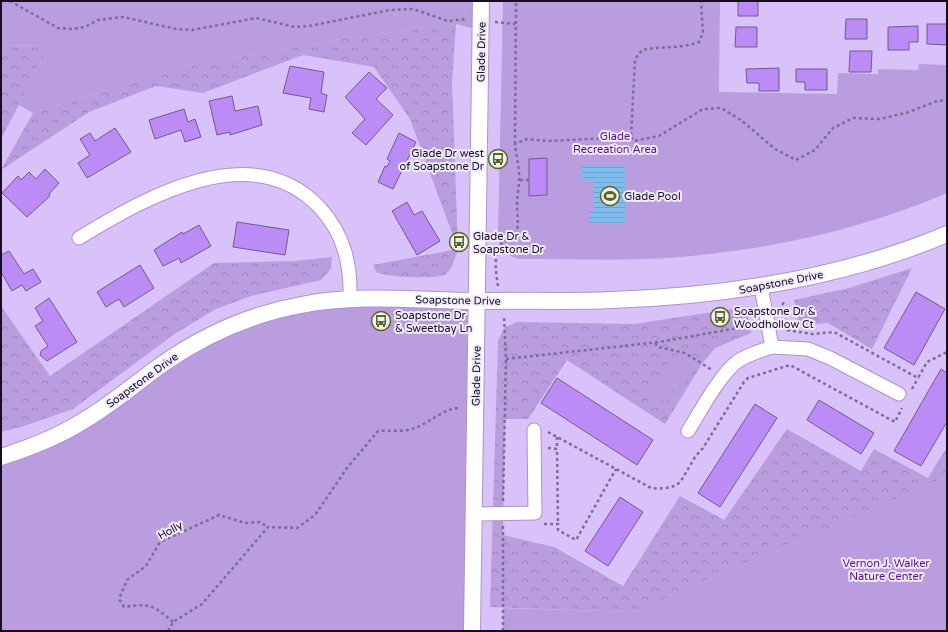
<svg xmlns="http://www.w3.org/2000/svg" width="948" height="632" font-family="'Varela Round',sans-serif">
<style>
.forest{fill:url(#forest-crowns)}
.green{fill:#b99ddf}
.water{fill:url(#water-rules)}
.building{fill:#bb8bf6;stroke:#715b8d}
.lines{fill:none;stroke-linecap:round;stroke-linejoin:round}
.minor-casing{stroke:#ab94ca;stroke-width:15}
.tertiary-casing{stroke:#ab94ca;stroke-width:18}
.path{stroke:#7d6d94;stroke-width:2.5;stroke-dasharray:3 3;stroke-linecap:butt}
.minor{stroke:#fff;stroke-width:13}
.tertiary{stroke:#fff;stroke-width:16}
.labels{text-anchor:middle;stroke-width:4;stroke-linejoin:round;paint-order:stroke}
.street-label{font-size:11px;fill:#160d21;stroke:#f2ebfd}
.park-label{font-size:11px;fill:#590e91;stroke:#f2ebfd}
.poi-label{font-size:11px;fill:#160d21;stroke:#f2ebfd;text-anchor:start}
</style>
<defs>
<pattern id="forest-crowns" width="20" height="18" patternUnits="userSpaceOnUse"><rect width="20" height="18" fill="#b99ddf"/><path d="M2 6a3 3 0 1 1 6 0M12 15a3 3 0 1 1 6 0" fill="none" stroke="#9e86bf"/></pattern>
<pattern id="water-rules" width="6" height="5" patternUnits="userSpaceOnUse"><rect width="6" height="5" fill="#80bdee"/><path d="M0 2.5h6" fill="none" stroke="#6ea1cc"/></pattern>
</defs>
<rect width="100%" height="100%" fill="#d9c2fa"/>
<!-- forest -->
<path class="forest" d="M 456,24 L 452,82 L 458,249 C 455,258 453,268 446,274 C 438,280 386,277 376,272 L 373,265 L 458,249 L 410,119 L 374,67 L 303,55 L 203,93 L 156,86 L 89,112 L 1,170 L 33,113 L 188,65 L 342,39 Z
M 1,45 L 50,46 L 1,139 Z
M 332,257 L 331,269 L 321,280 L 251,296 L 216,309 L 176,333 L 73,409 L 21,427 L 1,432 L 1,306 L 50,376 L 214,263 L 294,261 Z
M 912,268 L 872,349 L 828,323 L 799,325 L 794,300 L 849,288 Z
M 746,307 L 751,333 L 715,348 L 702,364 L 665,424 L 567,360 L 528,419 L 505,419 L 503,535 L 554,547 L 623,586 L 680,496 L 724,520 L 787,429 L 861,471 L 874,449 L 928,478 L 947,447 L 947,477 L 634,612 L 490,607 L 498,341 L 504,328 L 517,322 L 634,324 Z"/>
<!-- green -->
<path class="green" d="M 1,1 L 481,1 L 482,31 L 456,24 L 342,39 L 188,65 L 33,113 L 19,105 L 50,46 L 1,45 Z
M 503,1 L 720,1 L 719,92 L 837,94 L 838,73 L 878,74 L 878,69 L 918,70 L 919,64 L 947,65 L 947,193 C 859,231 763,251 668,258 C 619,261 569,259 520,259 C 506,257 499,248 498,235 Z
M 478,301 L 472,631 L 1,631 L 1,457 L 32,446 L 165,362 L 286,308 Z
M 675,357 C 685,358 692,359 694,369 L 680,392 L 670,390 L 667,401 L 653,399 L 651,395 L 653,384 L 657,382 L 669,360 Z
M 947,477 L 947,631 L 503,631 L 503,608 L 634,612 Z"/>
<!-- water -->
<path class="water" d="M 582,166 L 625,166 L 625,224 L 589,224 L 589,212 L 594,212 L 594,181 L 582,180 Z"/>
<!-- building -->
<path class="building" d="M 738,1 L 758,1 L 758,16 L 738,16 Z
M 846,19 L 867,19 L 867,39 L 845,39 Z
M 927,24 L 947,24 L 947,45 L 927,44 Z
M 918,26 L 918,42 L 909,42 L 909,50 L 888,50 L 888,27 Z
M 736,27 L 757,27 L 757,47 L 735,47 Z
M 850,51 L 872,51 L 871,72 L 849,72 Z
M 290,66 L 324,72 L 321,93 L 327,95 L 324,112 L 309,109 L 311,98 L 283,93 Z
M 779,68 L 779,91 L 759,91 L 759,83 L 747,83 L 746,69 Z
M 796,69 L 827,69 L 827,90 L 805,90 L 805,82 L 796,82 Z
M 369,72 L 387,88 L 376,99 L 393,115 L 366,145 L 352,133 L 365,119 L 345,97 Z
M 232,96 L 235,111 L 258,106 L 262,125 L 230,135 L 230,132 L 217,135 L 209,101 Z
M 184,109 L 188,122 L 195,119 L 201,137 L 185,142 L 181,130 L 155,139 L 149,120 Z
M 115,128 L 131,152 L 87,178 L 78,163 L 90,155 L 80,139 L 90,133 L 95,141 Z
M 399,133 L 416,142 L 393,189 L 378,182 L 385,166 L 387,167 L 390,161 L 387,159 Z
M 547,158 L 547,195 L 529,196 L 529,159 Z
M 45,169 L 59,183 L 49,194 L 50,196 L 27,217 L 2,193 L 18,176 L 21,180 L 29,172 L 36,179 Z
M 407,202 L 414,215 L 422,211 L 440,241 L 417,255 L 392,211 Z
M 237,222 L 289,230 L 285,255 L 233,247 Z
M 199,225 L 211,246 L 181,263 L 179,258 L 163,266 L 154,250 L 182,232 L 183,234 Z
M 9,251 L 24,274 L 33,269 L 41,282 L 26,291 L 22,285 L 12,291 L 1,272 L 1,255 Z
M 140,265 L 154,288 L 124,307 L 119,299 L 106,307 L 97,292 Z
M 916,292 L 945,309 L 914,365 L 884,348 Z
M 49,298 L 77,342 L 47,361 L 40,355 L 41,351 L 48,346 L 35,326 L 43,321 L 35,308 Z
M 941,369 L 947,373 L 947,422 L 921,466 L 894,451 Z
M 557,378 L 653,440 L 637,465 L 541,403 Z
M 819,400 L 874,433 L 861,454 L 807,420 Z
M 755,404 L 777,418 L 720,507 L 698,493 Z
M 620,497 L 643,512 L 608,566 L 585,551 Z"/>
<g class="lines">
<defs>
<path id="minor" d="M 79,238 C 146,197 254,135 321,209 C 344,235 351,264 350,298
M 761,287 L 772,347 L 808,349 L 830,358 L 899,394
M 688,431 C 700,412 720,374 738,361 C 749,354 760,351 772,347
M 475,514 L 535,513 L 534,430"/>
<path id="tertiary" d="M 1,457 C 29,448 58,437 83,421 C 112,404 137,382 164,363 C 206,334 252,314 301,305 C 360,293 421,301 481,301 C 524,300 568,302 611,300 C 725,296 841,279 947,234
M 472,631 L 481,1"/>
</defs>
<!-- minor casing -->
<use href="#minor" class="minor-casing"/>
<!-- tertiary casing -->
<use href="#tertiary" class="tertiary-casing"/>
<!-- path -->
<path class="path" d="M 10,1 L 58,28 L 72,29 L 85,27 L 98,20 L 123,17 L 176,29 L 192,30 L 256,18 L 295,27 L 309,26 L 390,10 L 413,9 L 448,21 L 466,19
M 495,22 L 515,24
M 631,137 L 634,141 L 659,136 L 703,109 L 721,108 L 741,120 L 775,149 L 796,160 L 815,150 L 833,128 L 853,118 L 880,119 L 909,112 L 937,101 L 947,100
M 515,144 L 516,1
M 520,180 L 529,180
M 498,286 C 496,275 493,252 501,244 C 506,239 514,238 517,230 C 519,223 517,213 517,205 C 517,197 519,189 519,181 C 520,169 516,155 515,144 L 527,139 L 547,141 L 631,137 L 635,59 L 642,50 C 661,46 680,49 699,42 L 703,33 L 701,1
M 779,310 L 784,302
M 782,327 L 786,330 L 813,334 L 834,332 L 918,378 L 927,362 L 947,352
M 655,343 L 658,347 L 685,353 L 712,370
M 506,359 L 659,342 L 755,325
M 912,389 L 918,378
M 548,432 L 651,488 C 661,489 674,489 681,481 L 695,457 L 703,448 L 744,382 L 748,378 L 790,365 L 895,422 L 902,408
M 557,437 L 557,449
M 548,448 L 557,449 L 558,524
M 503,501 L 506,359 L 504,316
M 544,524 L 558,524 L 558,530 L 576,540 L 616,469
M 173,622 C 153,605 151,603 124,607 L 119,599 L 127,580 L 146,566 L 160,542 L 219,515 L 245,523 L 260,522 L 268,527
M 168,631 L 173,622 L 202,604 L 268,527 L 297,528 L 315,515 L 347,468 L 378,431 C 389,430 402,432 412,429 C 429,424 443,408 460,408
M 503,631 L 503,526"/>
<!-- minor -->
<use href="#minor" class="minor"/>
<!-- tertiary -->
<use href="#tertiary" class="tertiary"/>
</g>
<!-- icons -->
<defs>
<symbol id="bus-ring" viewBox="-11 -11 22 22"><circle r="9.5" fill="#f2ebfd" stroke="#556a18" stroke-width="1.5"/><path d="M-5-6H5V4H4V6H2V4H-2V6H-4V4H-5ZM-3.5-4V0h7V-4ZM-3.5 1.2v1.5H-2V1.2ZM2 1.2v1.5H3.5V1.2Z" fill="#556a18"/></symbol>
<symbol id="stadium-ring" viewBox="-11 -11 22 22"><circle r="9.5" fill="#f2ebfd" stroke="#556a18" stroke-width="1.5"/><path d="M0-5a6.5 5 0 1 0 0 10a6.5 5 0 1 0 0-10ZM-3.5-1.8h7v3.6h-7Z" fill="#556a18"/></symbol>
</defs>
<g fill-rule="evenodd">
<use href="#bus-ring" x="487" y="148" width="22" height="22"/>
<use href="#stadium-ring" x="599" y="185" width="22" height="22"/>
<use href="#bus-ring" x="448" y="231" width="22" height="22"/>
<use href="#bus-ring" x="709" y="306" width="22" height="22"/>
<use href="#bus-ring" x="370" y="310" width="22" height="22"/>
</g>
<g class="labels">
<!-- street labels -->
<g class="street-label">
<text transform="translate(481 52) rotate(-89)" y="4">Glade Drive</text>
<text transform="translate(781 282) rotate(-11)" y="4">Soapstone Drive</text>
<text transform="translate(458 300) rotate(1)" y="4">Soapstone Drive</text>
<text transform="translate(476 376) rotate(-89)" y="4">Glade Drive</text>
<text transform="translate(142 380) rotate(-36)" y="4">Soapstone Drive</text>
<text transform="translate(170 530) rotate(-29)" y="4">Holly</text>
</g>
<!-- park labels -->
<g class="park-label">
<text x="615" y="140">Glade<tspan x="615" dy="13">Recreation Area</tspan></text>
<text x="886" y="567">Vernon J. Walker<tspan x="886" dy="13">Nature Center</tspan></text>
</g>
<!-- poi labels -->
<g class="poi-label">
<text x="484" y="157" text-anchor="end">Glade Dr west<tspan x="484" dy="13">of Soapstone Dr</tspan></text>
<text x="624" y="200">Glade Pool</text>
<text x="473" y="240">Glade Dr &amp;<tspan x="473" dy="13">Soapstone Dr</tspan></text>
<text x="734" y="315">Soapstone Dr &amp;<tspan x="734" dy="13">Woodhollow Ct</tspan></text>
<text x="395" y="319">Soapstone Dr<tspan x="395" dy="13">&amp; Sweetbay Ln</tspan></text>
</g>
</g>
<!-- border -->
<rect width="948" height="632" fill="none" stroke="#160d21" stroke-width="4"/>
</svg>
